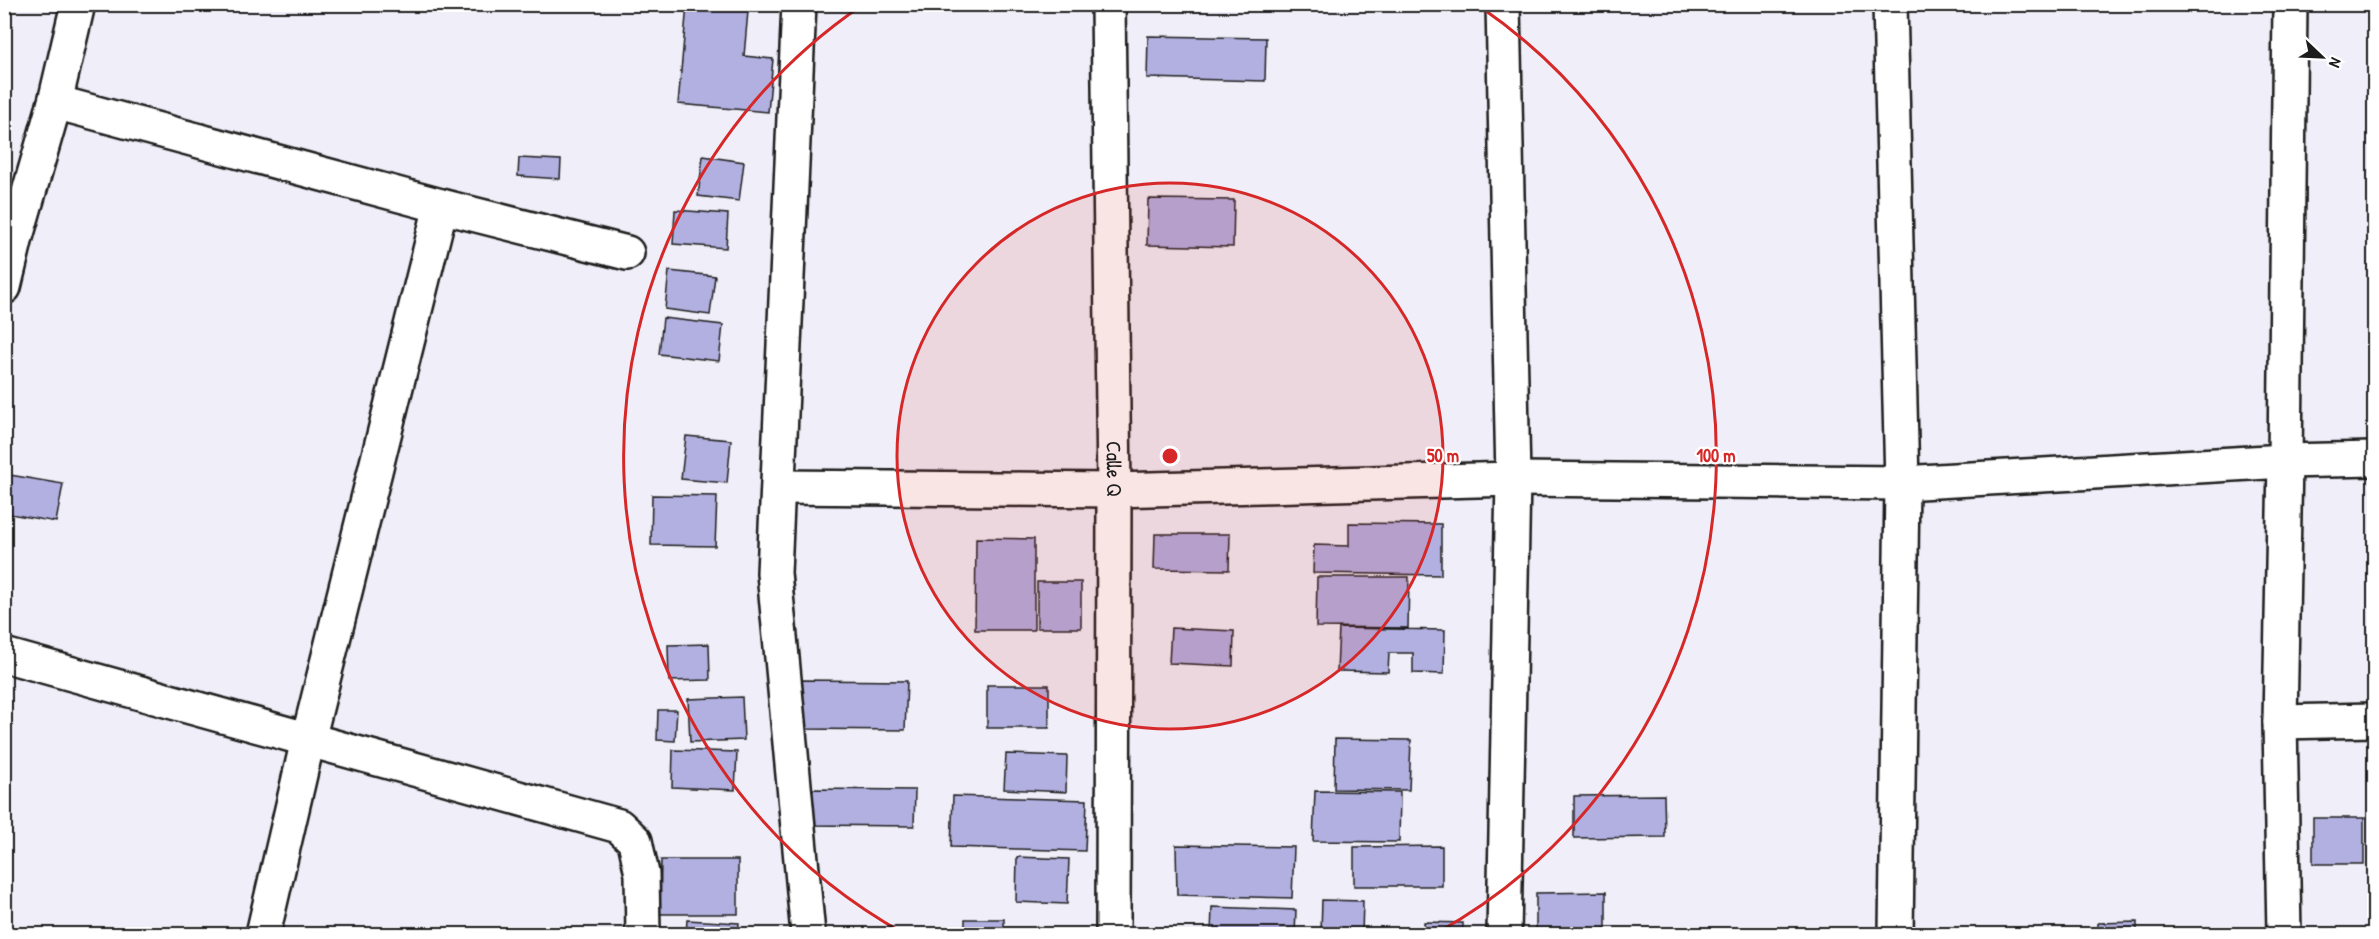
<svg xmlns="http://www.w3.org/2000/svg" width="2379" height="939" font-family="'Patrick Hand',sans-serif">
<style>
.building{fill:#b2b0e1;stroke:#1c1c1c;stroke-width:1.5}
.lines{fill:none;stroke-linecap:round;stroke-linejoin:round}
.minor-casing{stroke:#1c1c1c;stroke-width:38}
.minor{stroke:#fff;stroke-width:33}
.ring{fill:none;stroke:#d62828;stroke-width:3}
.labels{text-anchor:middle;stroke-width:4.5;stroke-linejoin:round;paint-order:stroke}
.street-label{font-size:21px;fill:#1c1c1c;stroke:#fff}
.centre{fill:#d62828;stroke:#fff;stroke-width:3}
.ring-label{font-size:18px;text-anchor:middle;font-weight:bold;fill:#d62828;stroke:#fff;stroke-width:4.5;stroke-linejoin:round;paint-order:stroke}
</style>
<rect width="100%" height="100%" fill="#f0eff9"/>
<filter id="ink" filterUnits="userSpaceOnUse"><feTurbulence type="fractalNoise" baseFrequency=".0167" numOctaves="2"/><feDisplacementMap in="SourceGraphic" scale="12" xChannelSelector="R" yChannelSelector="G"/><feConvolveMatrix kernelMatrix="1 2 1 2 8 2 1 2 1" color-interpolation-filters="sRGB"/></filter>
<g filter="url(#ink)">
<!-- building -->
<path class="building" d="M 687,5 L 748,11 L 744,56 L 773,59 L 768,112 L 678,104 Z
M 1148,36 L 1266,38 L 1265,81 L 1147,78 Z
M 703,156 L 744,162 L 739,201 L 698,196 Z
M 519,158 L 561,160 L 560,179 L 518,176 Z
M 1148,199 L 1234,200 L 1233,247 L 1147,245 Z
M 675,210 L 728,214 L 726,248 L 673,244 Z
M 669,271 L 715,276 L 710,315 L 665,309 Z
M 663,318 L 723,325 L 719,361 L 659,354 Z
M 686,436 L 731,440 L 727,483 L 681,479 Z
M 10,475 L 63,484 L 56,522 L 4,513 Z
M 652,495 L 717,496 L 715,546 L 651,545 Z
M 1349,523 L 1441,524 L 1441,575 L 1313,573 L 1314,545 L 1349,546 Z
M 1155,534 L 1230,534 L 1229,570 L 1154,569 Z
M 976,538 L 1034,539 L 1034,630 L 975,630 Z
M 1317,577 L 1409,577 L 1408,628 L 1316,627 Z
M 1037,582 L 1081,582 L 1081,628 L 1037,628 Z
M 1171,628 L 1234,631 L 1233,666 L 1169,663 Z
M 1339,628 L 1445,630 L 1444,674 L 1413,673 L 1413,653 L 1389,653 L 1388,672 L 1337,671 Z
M 709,644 L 710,680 L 669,681 L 668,645 Z
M 801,680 L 907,681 L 905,730 L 801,729 Z
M 987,685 L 1049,685 L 1049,728 L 987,728 Z
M 742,697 L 744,740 L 690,742 L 688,699 Z
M 658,710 L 677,710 L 675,741 L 657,740 Z
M 1335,739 L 1411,740 L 1409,790 L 1334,789 Z
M 673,750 L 737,752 L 735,790 L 672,787 Z
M 1006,754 L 1067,756 L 1066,792 L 1004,789 Z
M 808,789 L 915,790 L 914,826 L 807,825 Z
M 1315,791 L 1400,792 L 1399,842 L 1313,841 Z
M 1664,795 L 1665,837 L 1574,838 L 1574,796 Z
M 953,796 L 1087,800 L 1085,851 L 951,847 Z
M 2313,818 L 2364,818 L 2364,864 L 2313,864 Z
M 1176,845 L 1294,847 L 1292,898 L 1177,895 Z
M 1442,846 L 1442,886 L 1354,886 L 1354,847 Z
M 1017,857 L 1069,859 L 1067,904 L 1016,902 Z
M 661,860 L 738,860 L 738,914 L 660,914 Z
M 1606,892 L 1606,934 L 1536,934 L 1536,893 Z
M 1322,900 L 1363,901 L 1362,934 L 1321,932 Z
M 1212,907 L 1296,910 L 1295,934 L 1211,934 Z
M 965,919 L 1004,919 L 1004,934 L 965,934 Z
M 687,920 L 739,923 L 738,934 L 686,934 Z
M 1424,922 L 1463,923 L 1463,934 L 1423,934 Z
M 2137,922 L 2137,934 L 2098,934 L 2098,923 Z"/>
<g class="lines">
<defs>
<g id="minor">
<path d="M 799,4 L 774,573 L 808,934"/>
<path id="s1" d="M 1108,4 L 1114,490 L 1113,934"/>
<path d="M 1503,4 L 1513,479 L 1504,934"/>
<path d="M 1890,4 L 1902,483 L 1896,934"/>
<path d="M 55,102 L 441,206 L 627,253"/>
<path d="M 4,287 L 16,237 L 55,102 L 78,4"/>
<path d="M 779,487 L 1114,490 L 1513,479 L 1902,483 L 2285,461 L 2374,459"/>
<path d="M 4,655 L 619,826 L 635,841 L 642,874 L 643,934"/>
<path d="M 2280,722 L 2374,720"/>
<path d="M 263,934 L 308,740 L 441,206"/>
<path d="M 2284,934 L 2280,722 L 2285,461 L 2290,4"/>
</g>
</defs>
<!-- minor casing -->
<use href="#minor" class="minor-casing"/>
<!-- minor -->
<use href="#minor" class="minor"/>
</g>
</g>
<!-- distance rings -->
<circle cx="1170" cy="456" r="273" fill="#d62828" fill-opacity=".12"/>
<g class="ring">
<circle cx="1170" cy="456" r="273"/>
<path d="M905 934A546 546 0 0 1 861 6M1479 6A546 546 0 0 1 1435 934"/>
</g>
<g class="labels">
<!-- street labels -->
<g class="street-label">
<text dy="7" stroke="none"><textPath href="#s1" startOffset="465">Calle Q</textPath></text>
</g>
</g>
<circle cx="1170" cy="456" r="9" class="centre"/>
<g class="ring-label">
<text x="1443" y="462">50 m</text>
<text x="1716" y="462">100 m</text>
</g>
<!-- margin -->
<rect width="2379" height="939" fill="none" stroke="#fff" stroke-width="24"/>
<rect x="12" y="12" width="2355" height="915" fill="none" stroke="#1c1c1c" stroke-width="2" filter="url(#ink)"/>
<!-- north arrow -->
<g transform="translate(2322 57) rotate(113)" stroke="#ffffff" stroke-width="4.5" paint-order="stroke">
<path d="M0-4.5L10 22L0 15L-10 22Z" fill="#1c1c1c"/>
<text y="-9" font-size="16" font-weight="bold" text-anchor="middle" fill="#1c1c1c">N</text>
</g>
</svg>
